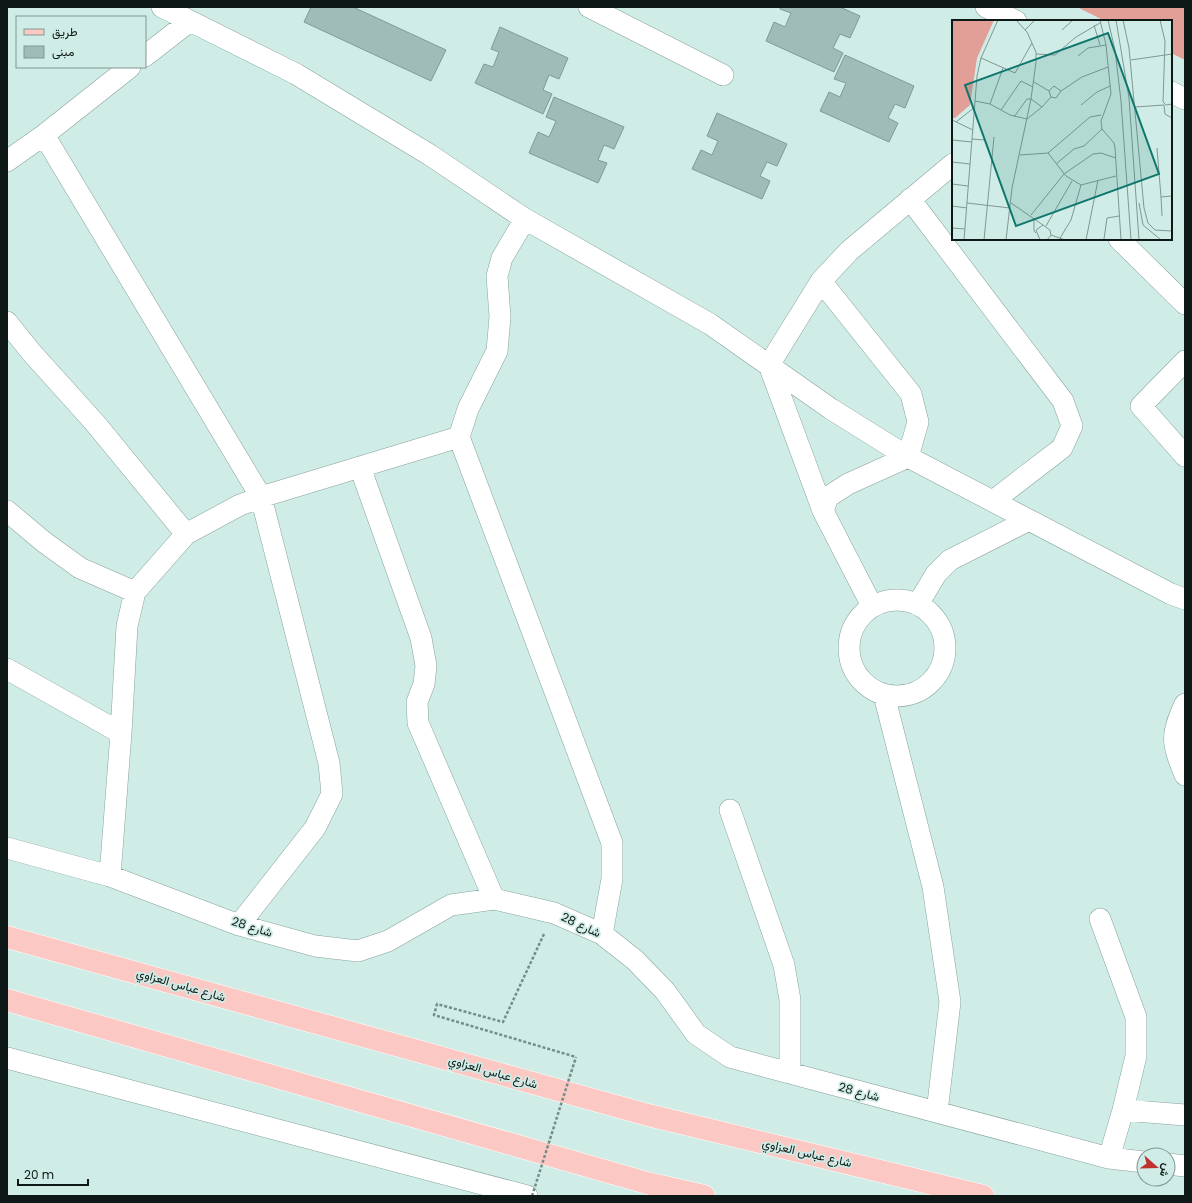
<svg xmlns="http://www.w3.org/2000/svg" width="1192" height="1203" font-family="Poppins,Vazirmatn,sans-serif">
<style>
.green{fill:#e29f97}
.building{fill:#a0bcb6;stroke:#809b96}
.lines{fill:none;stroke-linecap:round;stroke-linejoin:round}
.street-casing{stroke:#87a39d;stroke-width:22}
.primary-casing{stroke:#fff;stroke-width:23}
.path{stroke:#778c88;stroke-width:2.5;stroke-dasharray:3 2;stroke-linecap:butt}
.street{stroke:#fff;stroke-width:21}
.primary{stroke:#fbc8c3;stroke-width:22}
.path-bridge{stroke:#778c88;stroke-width:2.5;stroke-dasharray:3 2;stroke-linecap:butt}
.labels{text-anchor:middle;stroke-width:3.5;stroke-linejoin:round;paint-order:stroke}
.street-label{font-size:12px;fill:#0e1817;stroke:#cfece6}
.inset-road{fill:none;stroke:#829793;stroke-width:1}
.view{fill:#0f766e;fill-opacity:0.15;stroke:#0f766e;stroke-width:2}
.inset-edge{fill:none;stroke:#0e1817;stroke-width:2}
</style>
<rect width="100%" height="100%" fill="#cfece6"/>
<!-- green -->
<path class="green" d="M 1077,7 L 1185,7 L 1185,60 L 1171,53 L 1171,21 L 1105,21 Z"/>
<!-- building -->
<path class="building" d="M 311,7 L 353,7 L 446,50 L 431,81 L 304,22 Z
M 780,7 L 840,7 L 860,16 L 850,38 L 840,34 L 833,48 L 843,53 L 834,72 L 766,41 L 774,22 L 785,27 L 791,13 L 780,9 Z
M 500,27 L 568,58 L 559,79 L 549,75 L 543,90 L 552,94 L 543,114 L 475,83 L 484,64 L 493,67 L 499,52 L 491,49 Z
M 845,55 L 914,86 L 905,108 L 895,104 L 888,118 L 898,123 L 889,142 L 820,111 L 829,92 L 840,97 L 846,83 L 834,79 Z
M 554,97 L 624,127 L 614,149 L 604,145 L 598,160 L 607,163 L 598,183 L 529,153 L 538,132 L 549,137 L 556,121 L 546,117 Z
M 717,113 L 787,144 L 777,166 L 767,162 L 760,176 L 770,181 L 762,199 L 692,169 L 701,150 L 712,155 L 718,141 L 707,136 Z"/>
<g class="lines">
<defs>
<path id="street" d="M 162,7 L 296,74 L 430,155 L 525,219 L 710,324 L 831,409 L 908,457 L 1171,594 L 1185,599
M 589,7 L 723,75
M 986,7 L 1016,21
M 145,56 L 190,21
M 1171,92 L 1185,99
M 44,135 L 261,497 L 329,763 L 332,794 L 315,828 L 239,925
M 7,161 L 44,135 L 130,67
M 910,199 L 1063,401 L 1072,426 L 1062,448 L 993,501
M 525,219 L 502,258 L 497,276 L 500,317 L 497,351 L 468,409 L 459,437 L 612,843 L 612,879 L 602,934
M 1119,239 L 1185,304
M 821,281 L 911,394 L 918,422 L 908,457 L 848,484 L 828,497 L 823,511 L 872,606
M 7,322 L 31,352 L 95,423 L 186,534
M 1185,361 L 1141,406 L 1185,456
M 360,467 L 421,638 L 426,666 L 424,684 L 417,702 L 418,723 L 494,899
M 7,511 L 44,542 L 80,568 L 135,592
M 823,511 L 769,365 L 821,281 L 849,251 L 953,164
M849 648a48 48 0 1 1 96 0a48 48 0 1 1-96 0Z
M 918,604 L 936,574 L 950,560 L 1029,520
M 7,669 L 121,733
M 884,695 L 933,887 L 950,1002 L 937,1112
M 1185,704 C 1170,736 1172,743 1185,775
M 730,810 L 784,965 L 790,1000 L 790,1073
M 7,848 L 110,876 L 239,925 L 315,946 L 358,951 L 388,941 L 451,905 L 494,899 L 554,913 L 602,934 L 635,960 L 665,991 L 696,1034 L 730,1057 L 1109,1158 L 1144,1162
M 110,876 L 121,733 L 127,626 L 135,592 L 186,534 L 240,505 L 261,497 L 459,437
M 1100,919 L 1136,1017 L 1136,1056 L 1123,1110 L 1109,1158
M 7,1058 L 527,1196
M 1123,1110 L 1185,1115
M 1168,1164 L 1185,1166"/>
<path id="primary" d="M 7,937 L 648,1115 L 851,1164 L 983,1196
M 7,1000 L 647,1183 L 704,1196"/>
</defs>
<!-- street casing -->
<use href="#street" class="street-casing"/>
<!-- primary casing -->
<use href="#primary" class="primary-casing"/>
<!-- path -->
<path class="path" d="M 544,934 L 503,1022 L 437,1004 L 434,1015 L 576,1057"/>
<!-- street -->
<use href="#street" class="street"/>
<!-- primary -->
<use href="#primary" class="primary"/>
<!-- path-bridge -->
<path class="path-bridge" d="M 532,1196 L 576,1057"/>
</g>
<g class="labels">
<!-- street labels -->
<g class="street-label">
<text transform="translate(581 925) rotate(25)" y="4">شارع 28</text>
<text transform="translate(252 927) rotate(17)" y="4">شارع 28</text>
<text transform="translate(181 985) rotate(16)" y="4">شارع عباس العزاوي</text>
<text transform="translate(493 1072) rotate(16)" y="4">شارع عباس العزاوي</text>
<text transform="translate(859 1092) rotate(15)" y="4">شارع 28</text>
<text transform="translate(807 1153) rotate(13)" y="4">شارع عباس العزاوي</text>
</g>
</g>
<!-- overview -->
<g transform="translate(952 20)">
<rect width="220" height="220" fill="#cfece6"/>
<path d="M 0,0 L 42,0 L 25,38 L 18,85 L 3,98 L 0,98 Z" fill="#e29f97"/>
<path class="inset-road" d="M 148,0 L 154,25 L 159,74 L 149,101 L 150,109 L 162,123 L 163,128 L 169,220M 156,0 L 163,30 L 169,81 L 179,220M 164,0 L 177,78 L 187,220M 171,0 L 177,28 L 192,188 L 196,203 L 203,210 L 220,211M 208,0 L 213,21 L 211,82 L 214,85 L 220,84M 142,5 L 148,25M 73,10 L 83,0M 110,10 L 121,0M 84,34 L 103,35 L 124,17 L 148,3M 126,36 L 136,28 L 154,25M 29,38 L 63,53 L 80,23M 179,40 L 220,34M 82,62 L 97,71M 109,71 L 102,66 L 97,71 L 99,77 L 104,78 L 109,71 L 130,57 L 156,47M 23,81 L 38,84 L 58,95 L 75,99 L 90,87M 38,84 L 51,48M 129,85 L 145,72 L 158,66M 183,87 L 212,85 L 213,94 L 220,98M 49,90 L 69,61 L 81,67M 62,97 L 75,79 L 79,79 L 90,87 L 99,77M 0,100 L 21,110M 4,102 L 23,87M 20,119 L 33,120M 0,120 L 20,122M 205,128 L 209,177 L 220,176M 96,133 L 114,156 L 129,165 L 164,156M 68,135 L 96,133 L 138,97 L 149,95M 0,142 L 18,144M 104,144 L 122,129 L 132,126 L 150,109M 0,164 L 16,166M 209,177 L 210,196M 15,183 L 58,188M 59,183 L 91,205M 187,183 L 191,205 L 209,220M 0,186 L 15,188M 79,195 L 112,154 L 141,134 L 149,133 L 164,138M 82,198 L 82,211 L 84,213M 94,206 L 120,161M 0,208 L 13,209M 99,215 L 113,220M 108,218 L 119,200 L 129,165M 152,219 L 155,198 L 167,196M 12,220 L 25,56 L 29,38 L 46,0M 32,220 L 42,117M 54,220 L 60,168 L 79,79 L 84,42 L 84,32 L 75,12 L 64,0M 88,220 L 84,210 L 91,205 L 98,210 L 99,215 L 95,220M 134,220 L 146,160"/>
<path class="view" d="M 156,13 L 207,154 L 64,206 L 13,65 Z"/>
<rect width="220" height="220" class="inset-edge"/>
</g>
<!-- border -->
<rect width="1192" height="1203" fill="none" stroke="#0e1817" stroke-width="16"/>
<!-- legend -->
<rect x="16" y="16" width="130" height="52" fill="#cfece6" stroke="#829793"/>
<rect x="24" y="29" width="20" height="6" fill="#fbc8c3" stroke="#829793"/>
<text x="52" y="36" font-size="12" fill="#0e1817">طريق</text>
<rect x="24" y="46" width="20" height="12" fill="#a0bcb6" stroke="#829793"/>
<text x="52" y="56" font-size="12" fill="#0e1817">مبنى</text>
<!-- north arrow -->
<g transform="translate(1156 1167) rotate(110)"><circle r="19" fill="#cfece6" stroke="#829793"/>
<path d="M0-3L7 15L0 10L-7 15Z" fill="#c0312f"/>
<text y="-6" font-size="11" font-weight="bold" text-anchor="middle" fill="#0e1817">ش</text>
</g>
<!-- scale -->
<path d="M18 1179v6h70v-6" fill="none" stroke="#0e1817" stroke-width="2"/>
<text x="24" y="1179" font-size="12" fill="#0e1817" stroke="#cfece6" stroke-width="3" paint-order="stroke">20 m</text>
</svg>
